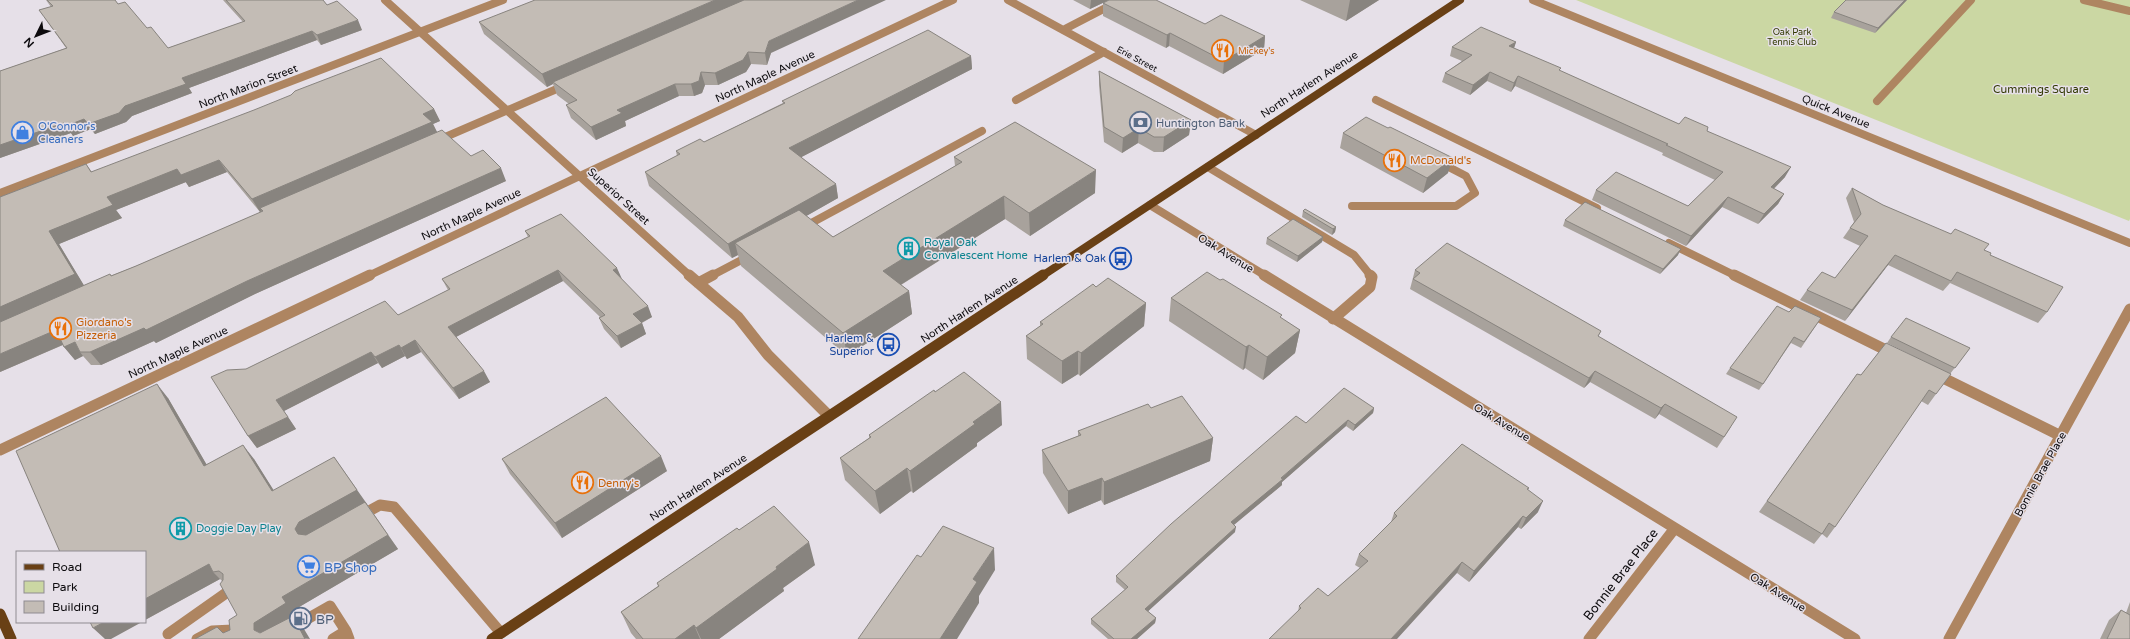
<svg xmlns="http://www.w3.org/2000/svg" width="2130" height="639" font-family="'Varela Round',sans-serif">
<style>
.green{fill:#cbd7a3}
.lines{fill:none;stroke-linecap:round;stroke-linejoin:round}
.minor-far1{stroke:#ae8561;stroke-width:8}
.minor{stroke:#ae8561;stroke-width:11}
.major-far1{stroke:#694015;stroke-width:8}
.major{stroke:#694015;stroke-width:11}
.wall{fill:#a8a29c;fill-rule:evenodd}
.shaded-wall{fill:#88847f}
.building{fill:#c3bcb5;stroke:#88847f}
.labels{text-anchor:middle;stroke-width:3;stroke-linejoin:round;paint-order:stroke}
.far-park-label{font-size:9px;fill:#313900;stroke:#e6e0e8}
.far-food-label{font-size:9px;fill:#c56008;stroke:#e6e0e8;text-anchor:start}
.far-street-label{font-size:9px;fill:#0d0b0e;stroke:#e6e0e8}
.street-label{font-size:11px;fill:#0d0b0e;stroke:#e6e0e8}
.park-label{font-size:11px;fill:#313900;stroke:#e6e0e8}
.service-label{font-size:11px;fill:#4e5e75;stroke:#e6e0e8;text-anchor:start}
.shop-label{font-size:11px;fill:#366cbe;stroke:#e6e0e8;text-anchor:start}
.food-label{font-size:11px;fill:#c56008;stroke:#e6e0e8;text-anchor:start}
.culture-label{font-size:11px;fill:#0d838f;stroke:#e6e0e8;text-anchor:start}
.transit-label{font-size:11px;fill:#164399;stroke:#e6e0e8;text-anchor:end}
.near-shop-label{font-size:13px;fill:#366cbe;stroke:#e6e0e8;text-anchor:start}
.near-street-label{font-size:13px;fill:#0d0b0e;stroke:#e6e0e8}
.near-service-label{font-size:13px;fill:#4e5e75;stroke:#e6e0e8;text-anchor:start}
</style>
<rect width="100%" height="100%" fill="#e6e0e8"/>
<!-- green -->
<path class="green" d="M 1576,0 L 2130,0 L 2130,219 L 2129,221 Z"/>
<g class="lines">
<!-- minor-far1 -->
<path class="minor-far1" d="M 385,0 L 690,276
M 1008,0 L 1256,135
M 1533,0 L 2130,243
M 2084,0 L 2130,11
M 1063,30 L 1121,0
M 1016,100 L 1104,52
M 1376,100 L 1597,208
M 1877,101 L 1971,0
M 436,141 L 566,85
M 1208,167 L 1354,255 L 1371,276
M 0,193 L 503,0
M 1150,205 L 1266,276
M 1352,206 L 1456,206 L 1475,193 L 1466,176 L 1439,162
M 802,228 L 982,131
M 1669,243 L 1736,276
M 368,276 L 953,0
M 711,276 L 751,255"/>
<!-- minor -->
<path class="minor" d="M 689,275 L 738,317 L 768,355 L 829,416
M 1264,275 L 1855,639
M 1734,275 L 1894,354
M 698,283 L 713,275
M 1333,319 L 1370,287 L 1372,277 L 1370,275
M 1935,374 L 2061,436
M 0,450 L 370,275
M 360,516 L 380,505 L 394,507 L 501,633
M 168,634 L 229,591
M 197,639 L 212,631 L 233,630 L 237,639
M 272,639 L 330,606 L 346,631
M 333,639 L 346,631 L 349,639
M 1589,639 L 1675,528
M 1949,639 L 2130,309"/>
<!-- major-far1 -->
<path class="major-far1" d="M 1042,276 L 1460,0"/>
<!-- major -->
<path class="major" d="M 0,614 L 11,639
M 492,639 L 1043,275"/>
</g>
<!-- wall -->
<path class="wall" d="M 46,0 L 115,0 L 118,4 L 147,28 L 168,48 L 243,22 L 223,0 L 323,0 L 327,5 L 362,30 L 321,45 L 317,40 L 189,88 L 192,93 L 132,116 L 126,122 L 95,134 L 91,129 L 73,136 L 71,133 L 0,158 L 0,71 L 66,48 L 39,10 L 51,7 Z
M 1073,0 L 1109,0 L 1090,9 Z
M 1300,0 L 1379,0 L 1346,21 Z
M 1907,0 L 1875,33 L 1831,18 L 1834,12 Z
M 1103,3 L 1265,36 L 1264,49 L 1223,74 L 1169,46 L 1166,48 L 1103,16 Z
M 479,22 L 771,53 L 767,65 L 751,64 L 746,72 L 718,85 L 705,85 L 702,93 L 694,96 L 679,96 L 625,121 L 626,126 L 596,140 L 571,118 L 566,105 L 569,104 L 557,95 L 553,84 L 547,87 L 484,34 Z
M 1516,42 L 1514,48 L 1560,71 L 1679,124 L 1707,131 L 1785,177 L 1774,189 L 1784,194 L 1778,204 L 1758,224 L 1722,207 L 1686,246 L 1592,200 L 1596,190 L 1688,206 L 1715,180 L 1662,155 L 1663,153 L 1515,86 L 1511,92 L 1487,81 L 1470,95 L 1442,82 L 1445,73 L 1462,61 L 1450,56 L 1452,47 Z
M 971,56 L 972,69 L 801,157 L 836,184 L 838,198 L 806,216 L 833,237 L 955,166 L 954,157 L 1095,193 L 1030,236 L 1005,219 L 901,285 L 909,291 L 912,314 L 847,356 L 741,266 L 738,255 L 732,258 L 649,186 L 645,172 L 677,156 L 676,151 L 704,142 L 783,103 L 782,101 Z
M 1099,71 L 1191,120 L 1189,135 L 1163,152 L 1154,152 L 1138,143 L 1122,153 L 1104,142 L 1099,85 Z
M 434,109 L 440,121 L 433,124 L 437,132 L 506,181 L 255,294 L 156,343 L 154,341 L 101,365 L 91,365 L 83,356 L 75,360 L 64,347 L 63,345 L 0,372 L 86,164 L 92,172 ZM 227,172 L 260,212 L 262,212 L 136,266 L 84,286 L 59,244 L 122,218 L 116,210 L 186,182 L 189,187 Z
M 1343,133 L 1448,173 L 1423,193 L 1340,148 Z
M 1852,188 L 1883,205 L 1984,250 L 1990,255 L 2047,312 L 2038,323 L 1950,283 L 1943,291 L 1888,265 L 1845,321 L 1800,300 L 1807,290 L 1835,278 L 1860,246 L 1843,238 L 1850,228 L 1854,222 L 1846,198 Z
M 1303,211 L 1336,227 L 1335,232 L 1332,235 L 1302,217 Z
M 1565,220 L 1678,255 L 1660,274 L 1563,226 Z
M 525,231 L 621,279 L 652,317 L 642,323 L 646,334 L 621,348 L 604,329 L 599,318 L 600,317 L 563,281 L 456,337 L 490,382 L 459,399 L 421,352 L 407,359 L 405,356 L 382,368 L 378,363 L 284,411 L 296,429 L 257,448 L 248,436 L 246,369 L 398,315 L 448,290 L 442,279 L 528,237 Z
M 1323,237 L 1322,242 L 1297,262 L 1266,244 L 1267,238 Z
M 1415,270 L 1601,331 L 1598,337 L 1731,427 L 1717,448 L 1659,414 L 1655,419 L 1590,382 L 1584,388 L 1410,289 Z
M 1096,287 L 1146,303 L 1144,326 L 1080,376 L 1078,374 L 1062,384 L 1027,359 L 1026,336 L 1040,326 L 1040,322 Z
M 1171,298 L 1282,319 L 1300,330 L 1295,353 L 1263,380 L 1245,368 L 1243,370 L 1169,321 Z
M 1789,312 L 1821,318 L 1801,348 L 1791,343 L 1759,390 L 1726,374 L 1730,368 Z
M 1891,337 L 1970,348 L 1950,374 L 1887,343 Z
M 1886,343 L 1936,394 L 1928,405 L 1921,401 L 1835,527 L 1827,538 L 1822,534 L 1814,544 L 1759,512 L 1857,374 L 1861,375 Z
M 935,392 L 1002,425 L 977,443 L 977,446 L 913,493 L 911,491 L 880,514 L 845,480 L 840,458 L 869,438 L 869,435 Z
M 168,398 L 206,464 L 254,459 L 273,490 L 367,504 L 398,549 L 294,610 L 297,616 L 295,618 L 304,629 L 223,633 L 230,630 L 237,615 L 222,581 L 220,579 L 145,620 L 145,552 Z
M 1151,408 L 1213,438 L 1210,461 L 1104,505 L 1101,500 L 1068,514 L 1043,473 L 1042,450 L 1078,436 L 1078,431 Z
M 1374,408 L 1373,413 L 1353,431 L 1346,426 L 1282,482 L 1282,485 L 1234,525 L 1235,532 L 1148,611 L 1156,618 L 1155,623 L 1137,639 L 1108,639 L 1091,624 L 1091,619 L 1125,590 L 1116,582 L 1116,576 L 1306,423 Z
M 502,459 L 667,471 L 562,538 L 510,474 Z
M 1529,488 L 1528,490 L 1538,512 L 1521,529 L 1518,527 L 1469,582 L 1457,573 L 1298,612 L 1299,606 L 1328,596 L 1360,568 L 1355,565 L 1359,554 L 1391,522 L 1394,513 Z
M 739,530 L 815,565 L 783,588 L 784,591 L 719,639 L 636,639 L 631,633 L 621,612 L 658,586 L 657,583 Z
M 2130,602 L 2130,639 L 2100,639 L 2109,620 L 2121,610 L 2126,613 Z"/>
<!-- shaded-wall -->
<path class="shaded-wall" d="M 715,0 L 746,0 L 553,82 L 553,84 L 547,87 L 542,74 Z
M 858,0 L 886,0 L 771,53 L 767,65 L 765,53 L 769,41 Z
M 1091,0 L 1109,0 L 1090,9 Z
M 1350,0 L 1379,0 L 1346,21 Z
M 1905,0 L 1907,0 L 1875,33 L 1878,28 Z
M 358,20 L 362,30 L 321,45 L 317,35 Z
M 312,31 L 317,40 L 189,88 L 192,93 L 132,116 L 126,122 L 95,134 L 91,129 L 73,136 L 71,133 L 0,158 L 0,145 L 64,123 L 84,119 L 182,78 Z
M 1170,33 L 1169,46 L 1166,48 L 1167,35 Z
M 1265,36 L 1264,49 L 1223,74 L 1224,61 Z
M 1516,42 L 1513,51 L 1509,46 Z
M 748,52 L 751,64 L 746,72 L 718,85 L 715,73 Z
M 971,56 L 972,69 L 792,162 L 789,148 Z
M 701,72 L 705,85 L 702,93 L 694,96 L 691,84 Z
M 1490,72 L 1487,81 L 1470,95 L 1473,85 Z
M 1518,76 L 1515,86 L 1511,92 L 1514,83 Z
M 675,84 L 679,96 L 625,121 L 626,126 L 596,140 L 591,127 L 617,110 Z
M 434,109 L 440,121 L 433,124 L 438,134 L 260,208 L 262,211 L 260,212 L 252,199 L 423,114 Z
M 1191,120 L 1189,135 L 1163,152 L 1164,137 Z
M 1139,128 L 1138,143 L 1122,153 L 1123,138 Z
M 1453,158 L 1448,173 L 1423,193 L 1427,178 Z
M 219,160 L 227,172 L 189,187 L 181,175 Z
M 1791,167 L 1785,177 L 1765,197 L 1771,187 Z
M 501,168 L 506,181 L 255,294 L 156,343 L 154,341 L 101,365 L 90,352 L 247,281 Z
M 177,169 L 186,182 L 116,210 L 122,218 L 59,244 L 85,287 L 0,324 L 0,307 L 49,231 L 107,197 Z
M 1096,170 L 1095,193 L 1030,236 L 1029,213 Z
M 836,184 L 838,198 L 745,251 L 735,243 L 738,255 L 732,258 L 728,244 Z
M 1784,194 L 1778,204 L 1758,224 L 1764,214 Z
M 1004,196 L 1005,219 L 886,294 L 883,271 Z
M 1728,197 L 1722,207 L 1686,246 L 1691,236 Z
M 1336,227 L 1335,232 L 1332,235 L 1333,229 Z
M 1323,237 L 1322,242 L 1297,262 L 1298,256 Z
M 1681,249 L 1678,255 L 1660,274 L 1663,269 Z
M 1895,255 L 1888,265 L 1845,321 L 1852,310 Z
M 617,268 L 622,279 L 613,270 Z
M 558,270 L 563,281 L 454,338 L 448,327 Z
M 909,291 L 912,314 L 847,356 L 843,333 Z
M 1146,303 L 1144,326 L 1080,376 L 1081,353 Z
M 648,306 L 652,317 L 637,325 L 633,314 Z
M 642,323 L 646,334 L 621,348 L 617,336 Z
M 56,330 L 67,343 L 0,372 L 0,354 Z
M 1300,330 L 1295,353 L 1263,380 L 1267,357 Z
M 415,340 L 421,352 L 407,359 L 401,348 Z
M 75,342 L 80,352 L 83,356 L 75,360 L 64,347 Z
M 399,345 L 405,356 L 382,368 L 375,357 Z
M 1249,345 L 1245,368 L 1243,370 L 1246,347 Z
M 1078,351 L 1078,374 L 1062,384 L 1062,361 Z
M 371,352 L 378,363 L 284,411 L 276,400 Z
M 484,371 L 490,382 L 459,399 L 453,388 Z
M 1595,371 L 1590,382 L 1584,388 L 1589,378 Z
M 157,384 L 168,398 L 215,479 L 204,466 Z
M 1001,402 L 1002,425 L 977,443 L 977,446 L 913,493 L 910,471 L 973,422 Z
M 1665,404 L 1659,414 L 1655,419 L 1661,408 Z
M 1374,408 L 1373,413 L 1353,431 L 1355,425 Z
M 288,417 L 296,429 L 257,448 L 248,436 Z
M 1348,420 L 1346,426 L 1282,482 L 1282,485 L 1230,528 L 1231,522 Z
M 1213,438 L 1210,461 L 1104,505 L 1104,482 Z
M 243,445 L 254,459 L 283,505 L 272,491 Z
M 661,456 L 667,471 L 562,538 L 555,523 Z
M 334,457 L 367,504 L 309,536 L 298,534 L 295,529 Z
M 907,468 L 911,491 L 880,514 L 875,491 Z
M 1102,478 L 1101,500 L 1068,514 L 1068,491 Z
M 1543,501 L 1538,512 L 1521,529 L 1526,518 Z
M 1523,516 L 1518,527 L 1469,582 L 1474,571 Z
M 1236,527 L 1235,532 L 1144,615 L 1145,609 Z
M 388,535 L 398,549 L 294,610 L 297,616 L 295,618 L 304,629 L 310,639 L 266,636 L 254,630 L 254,623 L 282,597 Z
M 809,542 L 815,565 L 783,588 L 784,591 L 719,639 L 701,639 L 696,628 L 776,567 Z
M 994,548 L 995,570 L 979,596 L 979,603 L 957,639 L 940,639 L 973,579 Z
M 1462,562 L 1457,573 L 1397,639 L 1391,639 Z
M 209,564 L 213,572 L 220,579 L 145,620 L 145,599 Z
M 1156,618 L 1155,623 L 1137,639 L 1131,639 Z
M 104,622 L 142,622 L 111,639 L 105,639 L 93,628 Z
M 694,625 L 700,639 L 675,639 Z"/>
<!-- building -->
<path class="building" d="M 47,0 L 115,0 L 118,4 L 125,2 L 147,28 L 151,27 L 168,48 L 245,21 L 226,0 L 323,0 L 327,5 L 337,1 L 358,20 L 317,35 L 312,31 L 182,78 L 186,84 L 125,106 L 119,113 L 88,124 L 84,119 L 66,126 L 64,123 L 0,145 L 0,71 L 67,48 L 39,10 L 53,6 Z
M 535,0 L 715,0 L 542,74 L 479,22 Z
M 744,0 L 858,0 L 769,41 L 765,53 L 748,52 L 743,60 L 715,73 L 701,72 L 699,81 L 691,84 L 675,84 L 617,110 L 622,113 L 591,127 L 566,105 L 577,100 L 553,82 Z
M 1109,0 L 1156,0 L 1205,24 L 1221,15 L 1265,36 L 1224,61 L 1170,33 L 1167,35 L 1103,3 Z
M 1846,0 L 1905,0 L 1878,28 L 1834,12 Z
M 1481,27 L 1516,42 L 1509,46 L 1561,68 L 1559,70 L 1679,124 L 1685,117 L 1708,127 L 1707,131 L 1791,167 L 1771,187 L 1784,194 L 1764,214 L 1728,197 L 1691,236 L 1596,190 L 1616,172 L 1688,206 L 1723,172 L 1666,145 L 1668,144 L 1518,76 L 1514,83 L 1490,72 L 1473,85 L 1445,73 L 1472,55 L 1452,47 Z
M 928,30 L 971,56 L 789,148 L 836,184 L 728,244 L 645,172 L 680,154 L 676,151 L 700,139 L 704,142 L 785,103 L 782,101 Z
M 381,58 L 434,109 L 423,114 L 432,122 L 252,199 L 219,160 L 181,175 L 177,169 L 107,197 L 113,205 L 49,231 L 75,274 L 0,307 L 0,197 L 86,164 L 91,172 L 254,110 L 291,95 L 295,91 Z
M 1099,71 L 1191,120 L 1164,137 L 1154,137 L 1139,128 L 1123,138 L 1104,127 Z
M 1366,117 L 1388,128 L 1390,127 L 1453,158 L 1427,178 L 1343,133 Z
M 1015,122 L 1096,170 L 1029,213 L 1004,196 L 883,271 L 909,291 L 843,333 L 735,243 L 799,210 L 833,237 L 962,162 L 954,157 Z
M 442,130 L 471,156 L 483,150 L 501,168 L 247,281 L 146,330 L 144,328 L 90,352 L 80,352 L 75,342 L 64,347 L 56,330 L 0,354 L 0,322 L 110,274 L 111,276 L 136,266 L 263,211 L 260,208 Z
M 1852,188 L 1883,205 L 1951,234 L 1955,229 L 1989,244 L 1984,250 L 1991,253 L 1990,255 L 2063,287 L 2047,312 L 1957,272 L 1951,281 L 1895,255 L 1852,310 L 1807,290 L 1822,272 L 1835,278 L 1868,236 L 1850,228 L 1861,214 Z
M 1585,202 L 1681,249 L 1663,269 L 1565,220 Z
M 1305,209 L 1336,227 L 1333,229 L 1303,211 Z
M 561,214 L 617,268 L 613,270 L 648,306 L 633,314 L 642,323 L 617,336 L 599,318 L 605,315 L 558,270 L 448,327 L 484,371 L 453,388 L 415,340 L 401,348 L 399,345 L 375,357 L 371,352 L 276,400 L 288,417 L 248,436 L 211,377 L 227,370 L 246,369 L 385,301 L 398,315 L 450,289 L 442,279 L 530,236 L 525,231 Z
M 1293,219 L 1323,237 L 1298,256 L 1267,238 Z
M 1447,243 L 1601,331 L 1598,336 L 1737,417 L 1724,437 L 1665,404 L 1661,408 L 1595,371 L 1589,378 L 1413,279 L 1420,273 L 1415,270 Z
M 1207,272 L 1220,280 L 1223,279 L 1282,315 L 1280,317 L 1300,330 L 1267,357 L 1249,345 L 1246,347 L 1171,298 Z
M 1108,278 L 1146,303 L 1081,353 L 1078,351 L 1062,361 L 1026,336 L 1043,324 L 1040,322 L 1093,284 L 1096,287 Z
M 1777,306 L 1789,312 L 1795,306 L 1821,318 L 1804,342 L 1794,337 L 1763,384 L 1730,368 Z
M 1906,318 L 1970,348 L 1955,368 L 1891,337 Z
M 1886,343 L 1951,374 L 1936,394 L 1929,390 L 1835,527 L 1829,523 L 1822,534 L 1767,501 L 1857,374 L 1861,375 Z
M 964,372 L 1001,402 L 973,422 L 975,424 L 910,471 L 907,468 L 875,491 L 840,458 L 871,437 L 869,435 L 934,390 L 935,392 Z
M 157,384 L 204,466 L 243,445 L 272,491 L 334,457 L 357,490 L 299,522 L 295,529 L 298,534 L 306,535 L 365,502 L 388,535 L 282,597 L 286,603 L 254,623 L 254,630 L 260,633 L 293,616 L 305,639 L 195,639 L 217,627 L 223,633 L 230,630 L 229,620 L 237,615 L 220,584 L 223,580 L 223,574 L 219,571 L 213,572 L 209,564 L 145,599 L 145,552 L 60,552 L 16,451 Z
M 1344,388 L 1374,408 L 1355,425 L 1348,420 L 1281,478 L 1283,479 L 1231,522 L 1236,527 L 1145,609 L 1156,618 L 1131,639 L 1114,639 L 1091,619 L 1128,587 L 1116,576 L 1171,524 L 1296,416 L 1306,423 Z
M 1182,396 L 1213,438 L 1104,482 L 1102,478 L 1068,491 L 1042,450 L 1081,435 L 1078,431 L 1148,404 L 1151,408 Z
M 606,397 L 661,456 L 555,523 L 502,459 Z
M 1462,444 L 1529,488 L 1527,489 L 1543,501 L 1526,518 L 1523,516 L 1474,571 L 1462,562 L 1391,639 L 1269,639 L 1301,608 L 1299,606 L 1318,588 L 1328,596 L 1368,561 L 1359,554 L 1397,516 L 1394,513 Z
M 774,506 L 809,542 L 776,567 L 777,569 L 696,628 L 694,625 L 675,639 L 643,639 L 621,612 L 659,586 L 657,583 L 737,528 L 739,530 Z
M 943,526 L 994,548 L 973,579 L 977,582 L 940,639 L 858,639 L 917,555 L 921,557 Z
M 2121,610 L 2130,615 L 2130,639 L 2107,639 Z
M 90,622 L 104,622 L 93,628 Z"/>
<!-- icons -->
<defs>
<symbol id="restaurant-ring" viewBox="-11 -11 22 22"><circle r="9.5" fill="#e6e0e8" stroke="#e8710a" stroke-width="1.5"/><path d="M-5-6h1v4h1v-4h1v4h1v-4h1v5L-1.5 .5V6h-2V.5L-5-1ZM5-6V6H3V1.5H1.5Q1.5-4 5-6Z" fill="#e8710a"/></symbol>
<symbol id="bank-ring" viewBox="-11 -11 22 22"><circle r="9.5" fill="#e6e0e8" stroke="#5c6f8a" stroke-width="1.5"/><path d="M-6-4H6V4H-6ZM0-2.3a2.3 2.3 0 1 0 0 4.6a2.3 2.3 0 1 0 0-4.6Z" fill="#5c6f8a"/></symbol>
<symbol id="shop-ring" viewBox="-11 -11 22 22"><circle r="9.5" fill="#e6e0e8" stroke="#3f7fe0" stroke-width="1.5"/><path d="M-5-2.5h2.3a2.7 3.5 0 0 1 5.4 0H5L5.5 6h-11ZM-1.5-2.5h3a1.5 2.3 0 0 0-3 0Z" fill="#3f7fe0"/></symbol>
<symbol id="building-ring" viewBox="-11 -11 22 22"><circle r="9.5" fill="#e6e0e8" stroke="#0f9aa8" stroke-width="1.5"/><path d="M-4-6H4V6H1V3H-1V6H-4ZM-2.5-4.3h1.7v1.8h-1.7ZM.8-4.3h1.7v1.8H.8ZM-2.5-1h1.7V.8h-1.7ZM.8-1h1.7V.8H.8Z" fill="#0f9aa8"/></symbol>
<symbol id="bus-ring" viewBox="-11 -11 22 22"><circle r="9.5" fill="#e6e0e8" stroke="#1a4fb4" stroke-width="1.5"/><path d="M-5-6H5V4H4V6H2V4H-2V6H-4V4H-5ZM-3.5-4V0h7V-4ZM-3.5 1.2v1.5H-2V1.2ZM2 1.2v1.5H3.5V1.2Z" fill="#1a4fb4"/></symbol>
<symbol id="supermarket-ring" viewBox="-11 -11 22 22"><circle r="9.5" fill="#e6e0e8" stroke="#3f7fe0" stroke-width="1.5"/><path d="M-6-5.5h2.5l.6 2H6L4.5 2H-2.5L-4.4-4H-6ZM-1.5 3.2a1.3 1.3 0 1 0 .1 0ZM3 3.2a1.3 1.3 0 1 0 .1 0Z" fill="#3f7fe0"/></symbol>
<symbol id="fuel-ring" viewBox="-11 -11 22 22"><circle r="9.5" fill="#e6e0e8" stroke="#5c6f8a" stroke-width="1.5"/><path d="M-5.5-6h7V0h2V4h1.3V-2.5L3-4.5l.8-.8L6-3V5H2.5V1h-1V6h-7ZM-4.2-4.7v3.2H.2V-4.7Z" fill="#5c6f8a"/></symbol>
</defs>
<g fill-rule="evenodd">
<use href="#restaurant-ring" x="1210" y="38" width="25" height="25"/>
<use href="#bank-ring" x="1128" y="110" width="25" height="25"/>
<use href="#shop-ring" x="10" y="120" width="25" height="25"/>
<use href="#restaurant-ring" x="1382" y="148" width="25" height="25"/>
<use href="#building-ring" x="896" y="236" width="25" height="25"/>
<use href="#bus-ring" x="1108" y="246" width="25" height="25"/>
<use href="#restaurant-ring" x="48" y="316" width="25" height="25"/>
<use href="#bus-ring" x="876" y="332" width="25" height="25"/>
<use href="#restaurant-ring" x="570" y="470" width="25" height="25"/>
<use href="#building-ring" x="168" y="516" width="25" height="25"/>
<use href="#supermarket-ring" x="296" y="554" width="25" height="25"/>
<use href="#fuel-ring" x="288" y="606" width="25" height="25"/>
</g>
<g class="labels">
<!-- far-park labels -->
<g class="far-park-label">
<text x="1792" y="35">Oak Park<tspan x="1792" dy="10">Tennis Club</tspan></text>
</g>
<!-- far-food labels -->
<g class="far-food-label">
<text x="1238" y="54">Mickey's</text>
</g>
<!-- far-street labels -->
<g class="far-street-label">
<text transform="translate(1137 59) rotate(28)" y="3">Erie Street</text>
</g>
<!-- street labels -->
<g class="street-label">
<text transform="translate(765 76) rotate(-25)" y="4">North Maple Avenue</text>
<text transform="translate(1309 84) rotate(-33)" y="4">North Harlem Avenue</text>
<text transform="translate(248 86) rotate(-21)" y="4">North Marion Street</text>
<text transform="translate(1836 111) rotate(22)" y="4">Quick Avenue</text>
<text transform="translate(619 196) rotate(42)" y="4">Superior Street</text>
<text transform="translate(471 214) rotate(-25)" y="4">North Maple Avenue</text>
<text transform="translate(1226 253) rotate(32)" y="4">Oak Avenue</text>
<text transform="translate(969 309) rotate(-33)" y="4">North Harlem Avenue</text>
<text transform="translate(178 352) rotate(-25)" y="4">North Maple Avenue</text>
<text transform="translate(1502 422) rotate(31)" y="4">Oak Avenue</text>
<text transform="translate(2040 474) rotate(-61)" y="4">Bonnie Brae Place</text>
<text transform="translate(698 487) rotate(-33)" y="4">North Harlem Avenue</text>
<text transform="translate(1778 592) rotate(32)" y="4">Oak Avenue</text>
</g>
<!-- park labels -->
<g class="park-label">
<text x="2041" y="93">Cummings Square</text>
</g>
<!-- service labels -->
<g class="service-label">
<text x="1156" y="127">Huntington Bank</text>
</g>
<!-- shop labels -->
<g class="shop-label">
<text x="38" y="130">O'Connor's<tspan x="38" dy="13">Cleaners</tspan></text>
</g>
<!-- food labels -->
<g class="food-label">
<text x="1410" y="164">McDonald's</text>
<text x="76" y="326">Giordano's<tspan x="76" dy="13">Pizzeria</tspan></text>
<text x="598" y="487">Denny's</text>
</g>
<!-- culture labels -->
<g class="culture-label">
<text x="924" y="246">Royal Oak<tspan x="924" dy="13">Convalescent Home</tspan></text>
<text x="196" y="532">Doggie Day Play</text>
</g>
<!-- transit labels -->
<g class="transit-label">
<text x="1106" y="262">Harlem &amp; Oak</text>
<text x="874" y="342">Harlem &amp;<tspan x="874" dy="13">Superior</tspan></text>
</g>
<!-- near-shop labels -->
<g class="near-shop-label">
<text x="324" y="572">BP Shop</text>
</g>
<!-- near-street labels -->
<g class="near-street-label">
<text transform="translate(1620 574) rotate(-52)" y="5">Bonnie Brae Place</text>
</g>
<!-- near-service labels -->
<g class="near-service-label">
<text x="316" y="624">BP</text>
</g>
</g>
<!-- legend -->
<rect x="16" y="551" width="130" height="72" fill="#e6e0e8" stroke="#8f8b91"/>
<rect x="24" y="564" width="20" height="6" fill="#694015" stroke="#8f8b91"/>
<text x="52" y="571" font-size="12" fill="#0d0b0e">Road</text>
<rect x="24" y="581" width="20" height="12" fill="#cbd7a3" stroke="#8f8b91"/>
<text x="52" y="591" font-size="12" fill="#0d0b0e">Park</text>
<rect x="24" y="601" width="20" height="12" fill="#c3bcb5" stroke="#8f8b91"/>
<text x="52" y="611" font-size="12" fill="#0d0b0e">Building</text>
<!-- north arrow -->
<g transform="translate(36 36) rotate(227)" stroke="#e6e0e8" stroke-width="3" paint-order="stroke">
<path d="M0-3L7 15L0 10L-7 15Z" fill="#0d0b0e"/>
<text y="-6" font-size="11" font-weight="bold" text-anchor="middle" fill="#0d0b0e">N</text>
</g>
</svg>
